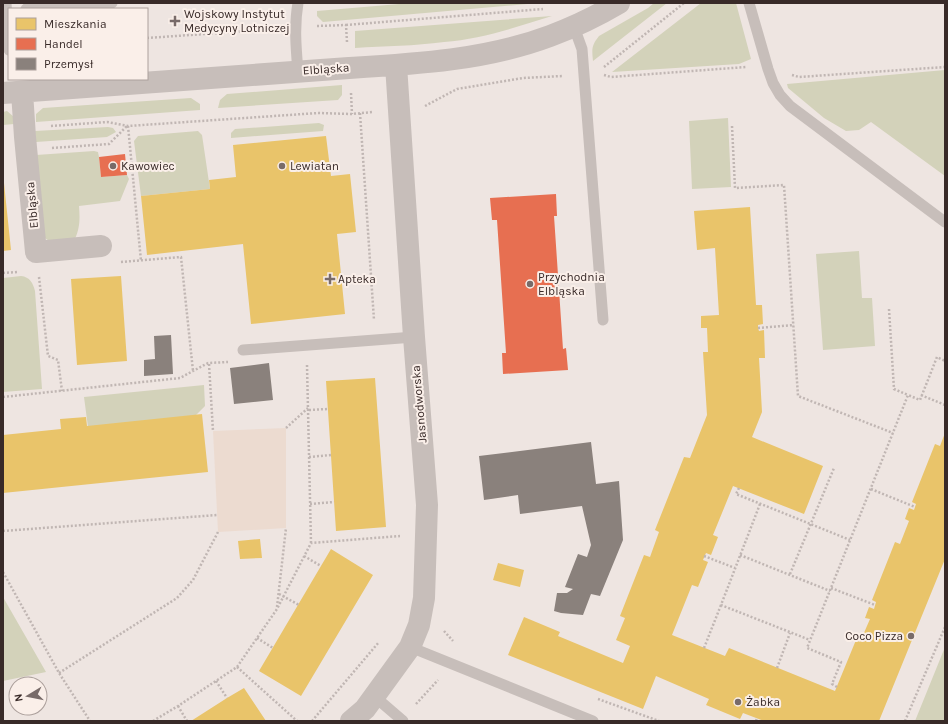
<svg xmlns="http://www.w3.org/2000/svg" width="948" height="724" font-family="Karla,sans-serif">
<style>
.green{fill:#d3d2ba}
.plaza{fill:#ecdbd0}
.homes{fill:#e9c46a}
.shops{fill:#e76f51}
.industry{fill:#8a817c}
.lines{fill:none;stroke-linecap:round;stroke-linejoin:round}
.path{stroke:#c0b6b3;stroke-width:2.5;stroke-dasharray:2 2;stroke-linecap:butt}
.service{stroke:#c7beba;stroke-width:11}
.minor{stroke:#c7beba;stroke-width:22}
.poi-dot{fill:#786b69;stroke:#faefe9;stroke-width:1.5}
.labels{text-anchor:middle;stroke-width:4;stroke-linejoin:round;paint-order:stroke}
.poi-label{font-size:12px;fill:#382a28;stroke:#faefe9;text-anchor:start}
.street-label{font-size:12px;fill:#382a28;stroke:#faefe9}
</style>
<rect width="100%" height="100%" fill="#eee5e1"/>
<!-- green -->
<path class="green" d="M 411,3 L 539,3 L 323,22 L 317,16 L 317,11 Z
M 654,3 L 667,3 L 593,61 C 592,50 591,46 599,36 L 648,8 Z
M 701,3 L 736,3 L 751,59 L 739,64 L 612,72 Z
M 552,16 C 517,27 481,39 444,42 C 415,46 385,46 355,48 L 355,31 Z
M 945,70 L 945,176 L 871,122 L 859,130 L 846,131 L 824,118 L 788,88 L 787,84 Z
M 342,85 L 342,95 L 338,100 L 218,108 L 220,100 L 227,94 Z
M 191,98 L 200,104 L 200,110 L 36,122 L 36,114 L 43,108 Z
M 7,111 L 14,117 L 14,124 L 3,125 L 3,112 Z
M 728,118 L 731,187 L 692,189 L 689,121 Z
M 319,123 L 324,125 L 323,131 L 231,138 L 231,133 L 235,129 Z
M 108,127 L 113,128 L 116,132 L 107,137 L 36,142 L 35,131 Z
M 198,131 L 202,135 L 210,189 L 141,196 L 134,141 L 138,136 Z
M 94,151 L 98,152 L 99,157 L 101,177 L 127,175 L 129,179 L 120,201 L 79,206 C 80,219 80,227 75,239 L 56,244 L 46,239 L 42,235 L 36,155 Z
M 859,251 L 862,298 L 872,298 L 875,346 L 823,350 L 816,254 Z
M 21,276 C 30,277 33,283 35,291 L 42,389 L 3,392 L 3,278 Z
M 204,385 L 205,406 L 194,417 L 88,427 L 84,397 Z
M 3,597 L 46,672 L 3,681 Z
M 945,647 L 945,721 L 915,721 Z"/>
<!-- plaza -->
<path class="plaza" d="M 286,428 L 286,528 L 218,532 L 213,431 Z"/>
<!-- homes -->
<path class="homes" d="M 326,136 L 331,176 L 350,174 L 356,232 L 337,234 L 345,314 L 251,324 L 243,244 L 147,255 L 141,196 L 210,189 L 209,180 L 236,177 L 233,145 Z
M 4,183 L 11,250 L 3,251 L 3,184 Z
M 750,207 L 756,305 L 762,305 L 763,324 L 758,325 L 758,328 L 759,331 L 764,330 L 765,358 L 759,358 L 762,412 L 752,437 L 823,466 L 804,514 L 733,486 L 713,535 L 718,537 L 711,555 L 706,553 L 703,560 L 708,562 L 698,587 L 692,585 L 672,635 L 725,656 L 729,648 L 835,691 L 856,640 L 860,642 L 870,619 L 865,618 L 869,607 L 874,609 L 876,602 L 872,600 L 895,542 L 900,544 L 909,521 L 905,519 L 909,508 L 914,510 L 916,504 L 912,502 L 935,444 L 940,446 L 945,433 L 945,559 L 879,721 L 764,721 L 743,713 L 740,719 L 706,705 L 709,699 L 656,676 L 643,709 L 508,655 L 524,617 L 560,632 L 558,636 L 623,663 L 630,646 L 616,640 L 625,618 L 620,616 L 644,555 L 650,557 L 659,532 L 655,530 L 684,457 L 690,458 L 707,415 L 703,352 L 708,352 L 707,328 L 701,328 L 701,316 L 719,315 L 715,248 L 697,250 L 694,211 Z
M 121,276 L 127,361 L 77,365 L 71,279 Z
M 375,378 L 386,527 L 336,531 L 326,381 Z
M 202,414 L 208,472 L 3,493 L 3,435 L 61,429 L 60,419 L 86,417 L 87,426 Z
M 260,539 L 262,558 L 240,559 L 238,541 Z
M 331,549 L 373,575 L 301,696 L 259,671 Z
M 498,563 L 524,570 L 520,587 L 493,580 Z
M 244,688 L 266,721 L 191,721 L 227,698 Z"/>
<!-- shops -->
<path class="shops" d="M 125,154 L 127,175 L 101,177 L 99,157 Z
M 556,194 L 557,216 L 554,216 L 563,349 L 566,348 L 568,370 L 503,374 L 502,353 L 506,353 L 497,220 L 492,220 L 490,198 Z"/>
<!-- industry -->
<path class="industry" d="M 171,335 L 173,374 L 144,376 L 144,360 L 155,359 L 154,336 Z
M 269,363 L 273,400 L 234,404 L 230,368 Z
M 591,442 L 596,484 L 619,481 L 623,540 L 600,596 L 591,594 L 583,615 L 561,613 L 554,611 L 557,593 L 567,593 L 573,589 L 565,587 L 578,554 L 587,557 L 591,545 L 582,506 L 520,514 L 518,495 L 484,500 L 479,456 Z"/>
<g class="lines">
<!-- path -->
<path class="path" d="M 346,25 L 543,9
M 317,26 L 346,25 L 347,42
M 147,38 L 276,29
M 604,67 L 684,3
M 604,75 L 611,77 L 746,67
M 792,75 L 799,77 L 945,67
M 351,93 L 352,114
M 425,106 L 457,89 L 523,78 L 563,76
M 360,113 L 374,320
M 51,126 L 107,122 L 128,126 L 318,113 L 352,114 L 373,112
M 128,126 L 141,261
M 732,126 L 735,188 L 784,185 L 798,396 L 893,433
M 52,148 L 109,144 L 127,126
M 121,262 L 181,257 L 193,371
M 3,273 L 18,272
M 39,277 L 48,356 L 58,360 L 62,391
M 889,309 L 894,389 L 908,395
M 758,328 L 794,325
M 209,364 L 213,431
M 307,365 L 311,543
M 921,395 L 945,405
M 3,397 L 180,378 L 193,371 L 208,363 L 228,362
M 309,410 L 328,409
M 286,428 L 308,408
M 309,457 L 331,455
M 739,488 L 736,494 L 850,540
M 871,489 L 915,507
M 310,504 L 334,502
M 760,504 L 721,605 L 810,640
M 3,531 L 217,515
M 740,555 L 830,591
M 304,556 L 321,566
M 704,556 L 735,568
M 3,572 L 59,673 L 90,721
M 790,574 L 834,468
M 831,588 L 875,605
M 279,594 L 299,605
M 277,607 L 286,528
M 444,631 L 453,641
M 257,638 L 273,648
M 704,648 L 721,605
M 237,667 L 297,721
M 777,668 L 790,633
M 59,673 L 177,598 L 193,580 L 218,532
M 216,681 L 227,698
M 837,687 L 832,684 L 841,662 L 807,648 L 908,395 L 920,400 L 937,357 L 945,361
M 598,699 L 659,721
M 416,704 L 438,680
M 178,706 L 187,721
M 153,721 L 178,706 L 237,667 L 277,609 L 311,543 L 400,536
M 312,721 L 379,642
M 756,721 L 757,718
M 905,721 L 945,627"/>
<!-- service -->
<path class="service" d="M 6,3 L 9,50
M 749,3 L 768,69 L 773,83 L 780,95 L 790,106 L 945,222
M 26,9 L 112,3
M 574,27 L 582,49 L 603,320
M 298,72 C 296,48 294,26 298,3
M 243,350 L 414,337
M 410,647 L 593,721
M 374,696 L 403,721"/>
<!-- minor -->
<path class="minor" d="M 22,92 L 25,137 L 36,252 L 101,246
M 3,93 L 349,68 C 417,64 486,60 550,36 C 574,27 597,16 619,3
M 351,721 L 365,709 L 410,647 L 419,625 L 424,598 L 427,505 L 414,337 L 396,65"/>
</g>
<!-- markers -->
<g class="poi-dot">
<path d="M173 15h4v4h4v4h-4v4h-4v-4h-4v-4h4z"/>
<circle cx="113" cy="166" r="4"/>
<circle cx="282" cy="166" r="4"/>
<path d="M328 273h4v4h4v4h-4v4h-4v-4h-4v-4h4z"/>
<circle cx="530" cy="284" r="4"/>
<circle cx="911" cy="636" r="4"/>
<circle cx="738" cy="702" r="4"/>
</g>
<g class="labels">
<!-- poi labels -->
<g class="poi-label">
<text x="184" y="18">Wojskowy Instytut<tspan x="184" dy="14">Medycyny Lotniczej</tspan></text>
<text x="121" y="170">Kawowiec</text>
<text x="290" y="170">Lewiatan</text>
<text x="538" y="281">Przychodnia<tspan x="538" dy="14">Elbląska</tspan></text>
<text x="338" y="283">Apteka</text>
<text x="903" y="640" text-anchor="end">Coco Pizza</text>
<text x="746" y="706">Żabka</text>
</g>
<!-- street labels -->
<g class="street-label">
<text transform="translate(326 69) rotate(-4)" y="4">Elbląska</text>
<text transform="translate(32 205) rotate(-95)" y="4">Elbląska</text>
<text transform="translate(419 404) rotate(-95)" y="4">Jasnodworska</text>
</g>
</g>
<!-- border -->
<rect width="948" height="724" fill="none" stroke="#382a28" stroke-width="8"/>
<!-- legend -->
<rect x="8" y="8" width="140" height="72" fill="#faefe9" stroke="#aca09c"/>
<rect x="16" y="18" width="20" height="12" fill="#e9c46a" stroke="#aca09c"/>
<text x="44" y="28" font-size="12" fill="#382a28">Mieszkania</text>
<rect x="16" y="38" width="20" height="12" fill="#e76f51" stroke="#aca09c"/>
<text x="44" y="48" font-size="12" fill="#382a28">Handel</text>
<rect x="16" y="58" width="20" height="12" fill="#8a817c" stroke="#aca09c"/>
<text x="44" y="68" font-size="12" fill="#382a28">Przemysł</text>
<!-- north arrow -->
<g transform="translate(28 696) rotate(260)"><circle r="19" fill="#faefe9" stroke="#aca09c"/>
<path d="M0-3L7 15L0 10L-7 15Z" fill="#786b69"/>
<text y="-6" font-size="11" font-weight="bold" text-anchor="middle" fill="#382a28">N</text>
</g>
</svg>
